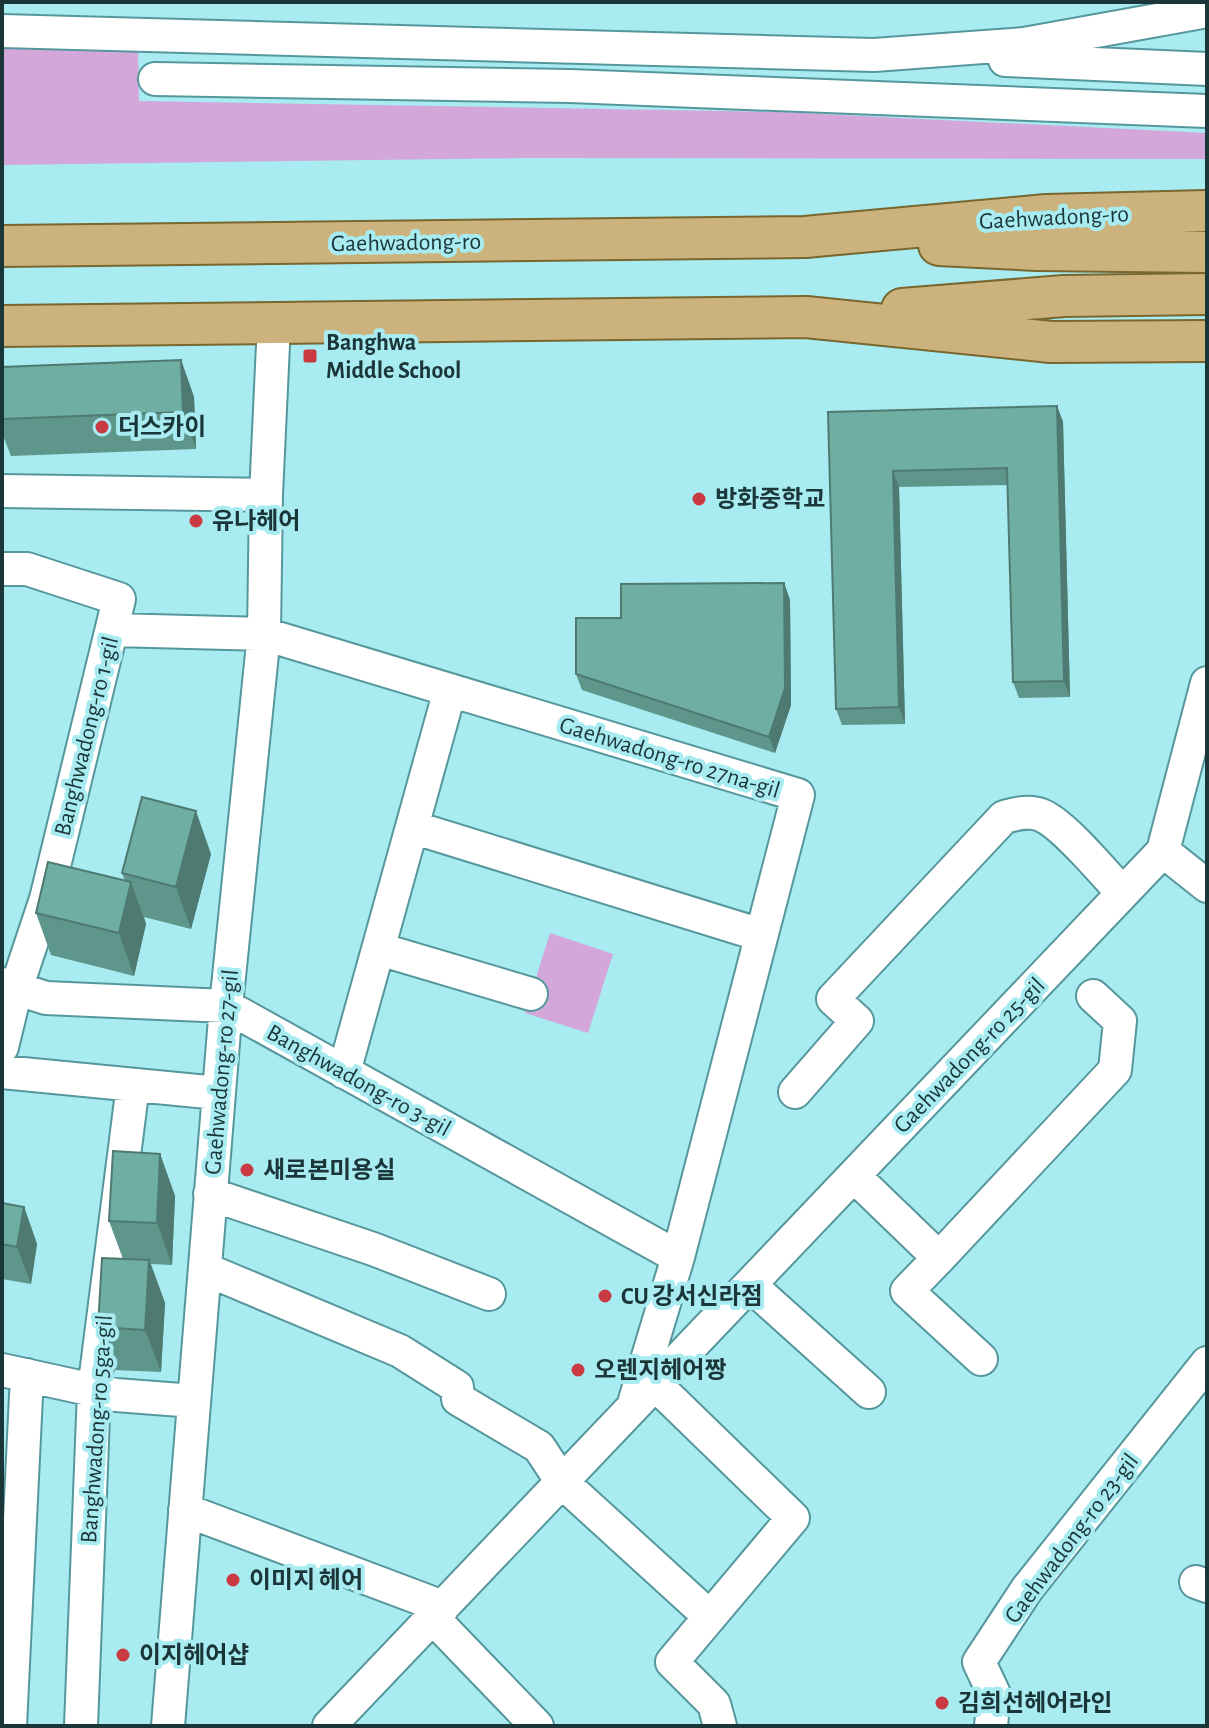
<svg xmlns="http://www.w3.org/2000/svg" width="1209" height="1728" font-family="'Alegreya Sans','Noto Sans KR',sans-serif">
<style>
.green{fill:#d4a7db}
.lines{fill:none;stroke-linecap:round;stroke-linejoin:round}
.minor-casing{stroke:#56979c;stroke-width:36}
.major-casing{stroke:#78672e;stroke-width:44}
.minor{stroke:#fff;stroke-width:32}
.major{stroke:#ccb37e;stroke-width:40}
.wall{fill:#5f968c}
.shaded-wall{fill:#4e7a72}
.building{fill:#6faea3;stroke:#4e7a72;stroke-width:2}
.poi-dot{fill:#c93a42;stroke:#a8ebf0;stroke-width:3}
.labels{text-anchor:middle;stroke-width:8;stroke-linejoin:round;paint-order:stroke}
.street-label{font-size:24px;fill:#1b3639;stroke:#a8ebf0}
.poi-label{font-size:24px;font-weight:bold;fill:#1b3639;stroke:#a8ebf0;text-anchor:start}
</style>
<rect width="100%" height="100%" fill="#a8ebf0"/>
<!-- green -->
<path class="green" d="M 2,47 L 138,48 L 139,101 L 780,112 L 1207,133 L 1207,159 L 522,158 L 2,165 Z
M 550,933 L 613,954 L 588,1033 L 525,1013 Z"/>
<g class="lines">
<defs>
<path id="minor" d="M 2,31 L 874,55 L 1024,44 L 1207,11
M 1005,60 L 1207,69
M 155,79 L 570,86 L 1207,111
M 2,491 L 266,495
M 2,569 L 27,569 L 119,599 L 46,899 L 16,989 L 2,1047
M 113,630 L 264,634 L 798,795 L 678,1257 L 635,1400
M 412,827 L 761,935
M 1163,851 L 1207,886
M 379,949 L 531,994
M 2,984 L 46,998 L 226,1006 L 678,1257
M 2,1072 L 218,1093
M 344,1072 L 450,690
M 795,1092 L 857,1021 L 833,999 L 1004,817 C 1016,814 1029,810 1041,815 C 1064,824 1104,874 1123,893
M 854,1176 L 939,1258 L 1115,1070 L 1120,1021 L 1093,996
M 210,1194 L 373,1249 L 489,1294
M 939,1258 L 907,1291 L 981,1359
M 205,1269 L 400,1351 L 457,1387 L 458,1399 L 539,1447 L 562,1482 L 710,1617
M 750,1285 L 869,1392
M 2,1370 L 116,1395 L 194,1401
M 655,1384 L 793,1518 L 672,1662 L 714,1704 L 720,1726
M 185,1510 L 443,1607
M 1196,1582 L 1207,1586
M 433,1618 L 537,1726
M 10,1726 L 27,1375
M 81,1726 L 94,1390 L 133,1085
M 168,1726 L 226,1006 L 264,634 L 266,495 L 274,323
M 329,1726 L 1163,851 L 1207,683
M 991,1726 L 994,1694 L 979,1662 L 1027,1589 L 1207,1363"/>
<path id="major" d="M 939,245 L 1037,250 L 1207,252
M 2,246 L 805,237 L 1046,215 L 1207,211
M 902,309 L 1064,296 L 1207,294
M 2,326 L 806,317 L 1051,342 L 1207,341"/>
</defs>
<!-- minor casing -->
<use href="#minor" class="minor-casing"/>
<!-- major casing -->
<use href="#major" class="major-casing"/>
<!-- minor -->
<use href="#minor" class="minor"/>
<!-- major -->
<use href="#major" class="major"/>
</g>
<!-- wall -->
<path class="wall" d="M 181,360 L 194,397 L 196,449 L 11,456 L 2,433 L 2,367 Z
M 1057,406 L 1063,422 L 1070,697 L 1019,698 L 1013,682 L 1008,485 L 899,487 L 905,724 L 842,725 L 836,709 L 828,412 Z
M 784,583 L 790,600 L 791,705 L 775,753 L 582,690 L 576,674 L 621,618 Z
M 211,854 L 191,929 L 144,917 L 146,924 L 134,976 L 51,955 L 36,913 L 125,881 L 122,873 Z
M 160,1154 L 175,1196 L 172,1265 L 151,1264 L 165,1303 L 161,1372 L 114,1370 L 98,1327 L 123,1259 L 109,1221 Z
M 2,1203 L 24,1207 L 37,1244 L 31,1284 L 2,1279 Z"/>
<!-- shaded-wall -->
<path class="shaded-wall" d="M 181,360 L 194,397 L 196,449 L 183,412 Z
M 1057,406 L 1063,422 L 1070,697 L 1064,681 Z
M 893,471 L 899,487 L 905,724 L 899,707 Z
M 784,583 L 790,600 L 791,705 L 775,753 L 769,737 Z
M 196,811 L 211,854 L 191,929 L 176,887 Z
M 131,882 L 146,924 L 134,976 L 119,933 Z
M 160,1154 L 175,1196 L 172,1265 L 157,1223 Z
M 24,1207 L 37,1244 L 31,1284 L 17,1247 Z
M 149,1260 L 165,1303 L 161,1372 L 145,1330 Z"/>
<!-- building -->
<path class="building" d="M 181,360 L 183,412 L 2,419 L 2,367 Z
M 1057,406 L 1064,681 L 1013,682 L 1007,468 L 893,471 L 899,707 L 836,709 L 828,412 Z
M 784,583 L 785,688 L 769,737 L 576,674 L 576,618 L 621,618 L 621,584 Z
M 142,797 L 196,811 L 176,887 L 122,873 Z
M 48,862 L 131,882 L 119,933 L 36,913 Z
M 113,1151 L 160,1154 L 157,1223 L 109,1221 Z
M 2,1203 L 24,1207 L 17,1247 L 2,1244 Z
M 102,1258 L 149,1260 L 145,1330 L 98,1327 Z"/>
<!-- markers -->
<g class="poi-dot">
<rect x="302" y="348" width="16" height="16" rx="4"/>
<circle cx="102" cy="427" r="8"/>
<circle cx="699" cy="499" r="8"/>
<circle cx="196" cy="521" r="8"/>
<circle cx="247" cy="1170" r="8"/>
<circle cx="605" cy="1296" r="8"/>
<circle cx="578" cy="1370" r="8"/>
<circle cx="233" cy="1580" r="8"/>
<circle cx="123" cy="1655" r="8"/>
<circle cx="942" cy="1703" r="8"/>
</g>
<g class="labels">
<!-- street labels -->
<g class="street-label">
<text transform="translate(1054 217) rotate(-3)" y="8">Gaehwadong-ro</text>
<text transform="translate(406 242) rotate(-1)" y="8">Gaehwadong-ro</text>
<text transform="translate(86 736) rotate(-76)" y="8">Banghwadong-ro 1-gil</text>
<text transform="translate(670 757) rotate(17)" y="8">Gaehwadong-ro 27na-gil</text>
<text transform="translate(969 1055) rotate(-46)" y="8">Gaehwadong-ro 25-gil</text>
<text transform="translate(221 1072) rotate(-85)" y="8">Gaehwadong-ro 27-gil</text>
<text transform="translate(359 1080) rotate(29)" y="8">Banghwadong-ro 3-gil</text>
<text transform="translate(96 1429) rotate(-86)" y="8">Banghwadong-ro 5ga-gil</text>
<text transform="translate(1071 1538) rotate(-53)" y="8">Gaehwadong-ro 23-gil</text>
</g>
<!-- poi labels -->
<g class="poi-label">
<text x="326" y="350">Banghwa<tspan x="326" dy="28">Middle School</tspan></text>
<text x="118" y="435">더스카이</text>
<text x="715" y="507">방화중학교</text>
<text x="212" y="529">유나헤어</text>
<text x="263" y="1178">새로본미용실</text>
<text x="621" y="1304">CU 강서신라점</text>
<text x="594" y="1378">오렌지헤어짱</text>
<text x="249" y="1588">이미지 헤어</text>
<text x="139" y="1663">이지헤어샵</text>
<text x="958" y="1711">김희선헤어라인</text>
</g>
</g>
<!-- border -->
<rect width="1209" height="1728" fill="none" stroke="#1b3639" stroke-width="8"/>
</svg>
